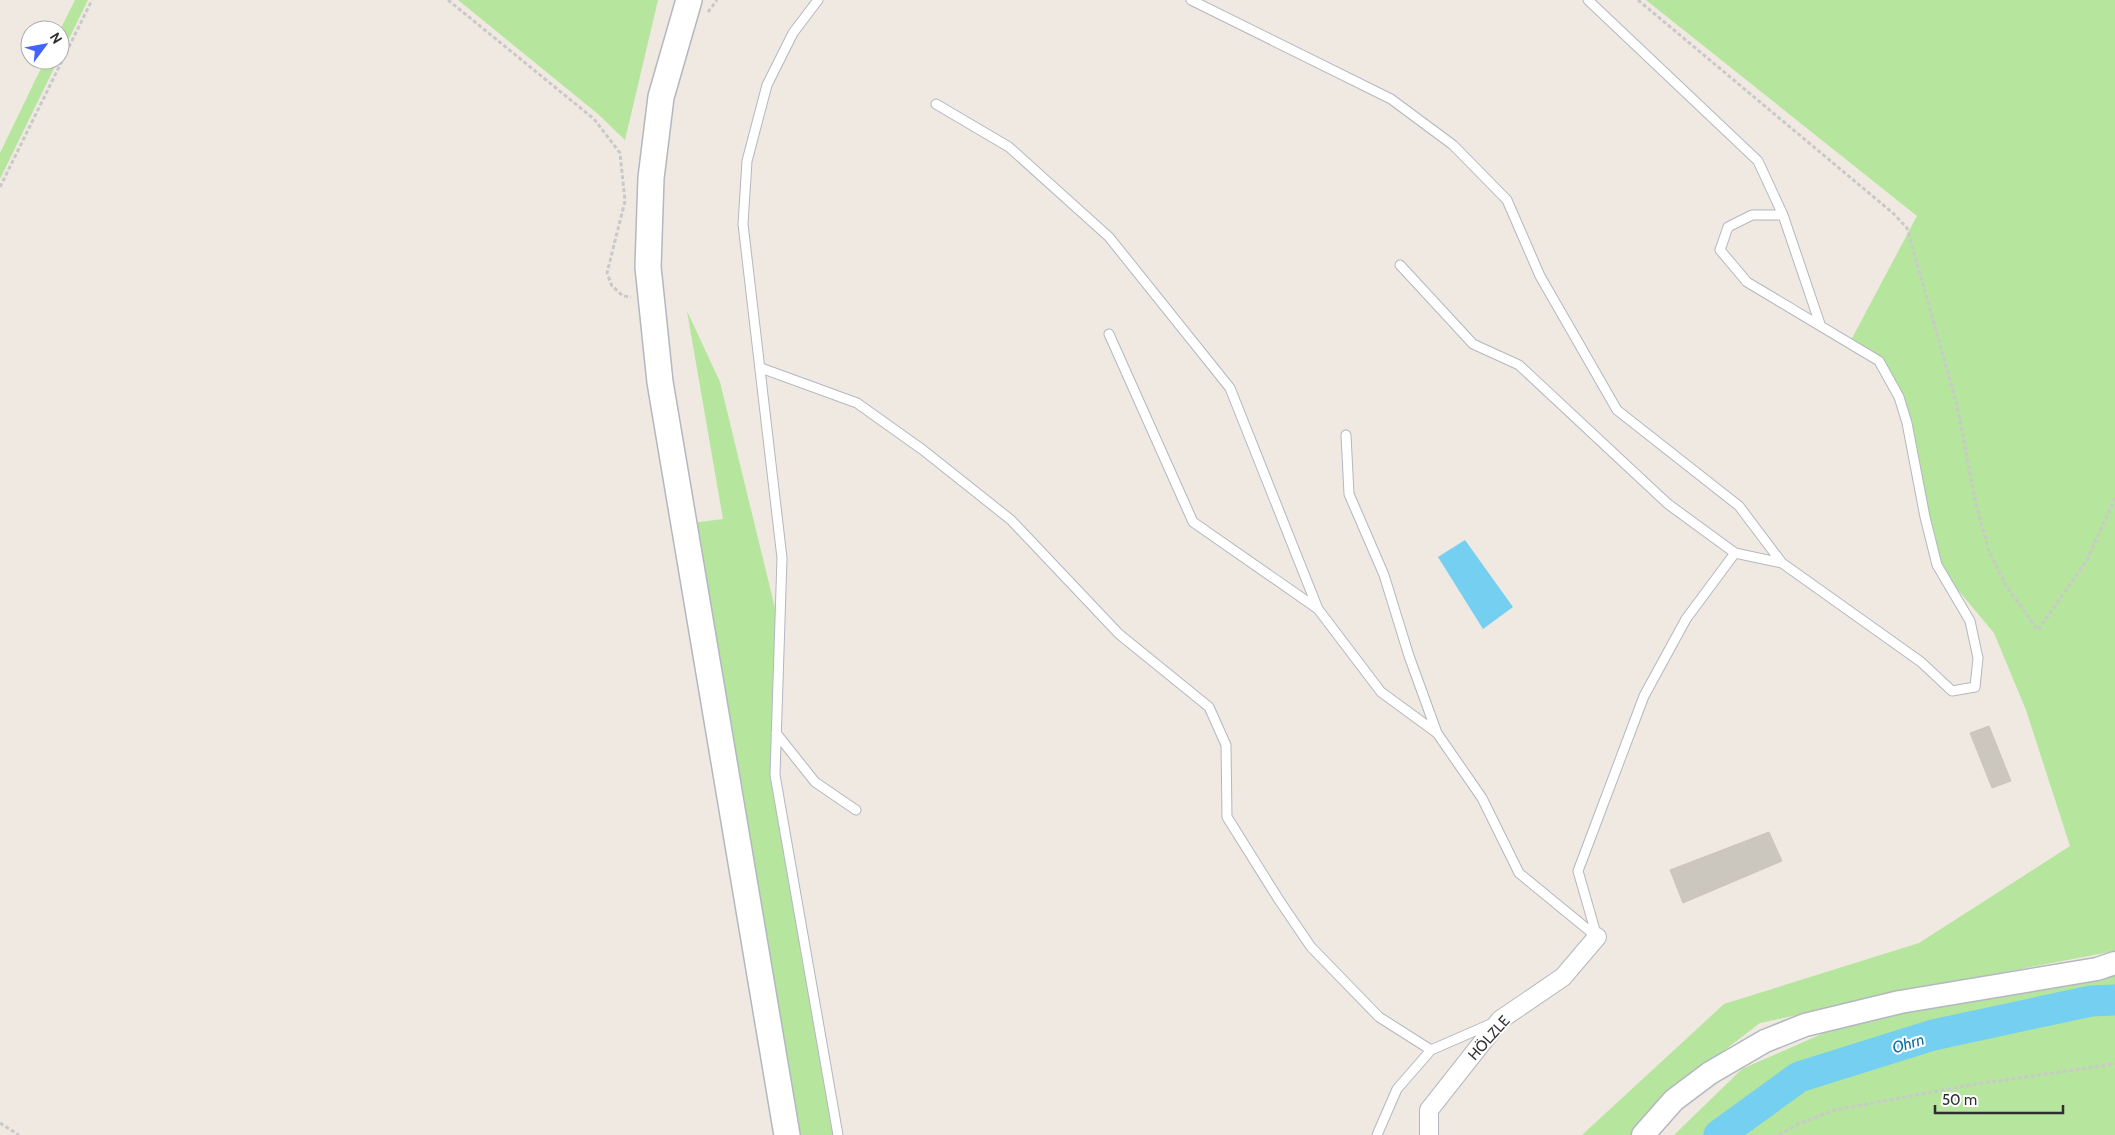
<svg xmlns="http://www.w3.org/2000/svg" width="2115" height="1135" font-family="Cabin,sans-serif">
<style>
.green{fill:#b6e59e}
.water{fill:#75cff0}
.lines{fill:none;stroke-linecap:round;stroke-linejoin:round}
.river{stroke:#75cff0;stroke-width:31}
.building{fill:#cbc7bf;stroke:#cbc5ba}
.service-casing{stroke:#b4b7c1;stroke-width:11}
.minor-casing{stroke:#b4b7c1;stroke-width:20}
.tertiary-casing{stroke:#b4b7c1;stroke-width:25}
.secondary-casing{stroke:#b4b7c1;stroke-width:28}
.path{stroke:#c9c9c9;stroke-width:3;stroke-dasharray:4 2.5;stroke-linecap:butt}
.service{stroke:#fff;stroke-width:9}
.minor{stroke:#fff;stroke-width:18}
.tertiary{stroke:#fff;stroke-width:22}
.secondary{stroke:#fff;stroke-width:25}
.labels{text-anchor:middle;stroke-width:4;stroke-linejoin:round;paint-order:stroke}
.street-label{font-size:15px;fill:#2e2e2e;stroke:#fff}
.water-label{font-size:16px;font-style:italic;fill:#0d6fa3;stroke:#fff}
</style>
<rect width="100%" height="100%" fill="#efe9e1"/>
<!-- green -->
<path class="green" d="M 75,0 L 88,0 L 60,57 L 60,30 Z
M 458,0 L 658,0 L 625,140 L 598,114 Z
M 1646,0 L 2115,0 L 2115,951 L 1979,977 L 1760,1023 L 1679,1085 L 1636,1135 L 1582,1135 L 1724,1004 L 1919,943 L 2070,846 L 2026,710 L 1994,633 L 1937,565 L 1907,423 L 1879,361 L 1850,342 L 1917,216 Z
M 45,60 L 58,60 L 0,179 L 0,153 Z
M 687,311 L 720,382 L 781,633 L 775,775 L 838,1135 L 787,1135 L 684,524 L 723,519 Z
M 2115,963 L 2115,1135 L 1674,1135 L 1742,1069 L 1851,1021 Z"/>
<!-- water -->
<path class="water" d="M 1465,540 L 1513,607 L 1483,629 L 1438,557 Z"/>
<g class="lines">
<!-- river -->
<path class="river" d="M 1719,1135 L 1799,1077 L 1933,1035 L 2091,1001 L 2115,1000"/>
</g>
<!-- building -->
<path class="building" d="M 1989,726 L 2011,781 L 1992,788 L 1970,733 Z
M 1769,832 L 1782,861 L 1683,903 L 1670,870 Z"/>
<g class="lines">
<defs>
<path id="service" d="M 818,0 L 793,33 L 767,85 L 747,161 L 743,224 L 782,558 L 775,775 L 838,1135
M 1191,0 L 1391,99 L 1453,145 L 1507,200 L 1540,276 L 1617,410 L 1739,506 L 1782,563
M 1588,0 L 1758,161 L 1783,215 L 1820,324
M 936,104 L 1009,147 L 1109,237 L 1230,388 L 1318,609
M 1400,265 L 1473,344 L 1519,365 L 1668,504 L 1735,553
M 1109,334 L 1193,522 L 1318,609 L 1381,692 L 1437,733
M 761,368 L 857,403 L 923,450 L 1011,520 L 1119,634 L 1209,707 L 1226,745 L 1227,817 L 1279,900 L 1311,947 L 1379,1017 L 1431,1050 L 1493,1023
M 1346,435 L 1349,494 L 1384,575 L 1409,656 L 1437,733 L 1482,798 L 1519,873 L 1597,937
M 776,733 L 815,782 L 856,810
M 1597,937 L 1578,871 L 1644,696 L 1686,619 L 1735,553 L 1782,563 L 1921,662 L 1952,691 L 1975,687 L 1978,658 L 1970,621 L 1937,565 L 1925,517 L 1907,423 L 1899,397 L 1879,361 L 1747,282 L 1720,250 L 1728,227 L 1752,215 L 1783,215
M 1377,1135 L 1397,1089 L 1431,1050"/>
<path id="minor" d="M 1429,1135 L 1429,1110 L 1500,1020 L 1563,977 L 1597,937"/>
<path id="tertiary" d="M 1643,1135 L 1674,1100 L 1710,1073 L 1765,1041 L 1805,1025 L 1900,1002 L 2097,969 L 2115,963"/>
<path id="secondary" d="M 689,0 L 661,97 L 651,178 L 648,267 L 660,382 L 787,1135"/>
</defs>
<!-- service casing -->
<use href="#service" class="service-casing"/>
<!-- minor casing -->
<use href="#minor" class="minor-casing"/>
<!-- tertiary casing -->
<use href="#tertiary" class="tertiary-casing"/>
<!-- secondary casing -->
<use href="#secondary" class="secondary-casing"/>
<!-- path -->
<path class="path" d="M 448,0 L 594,119 L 620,153 L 625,201 L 607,273 L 612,286 L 623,296 L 631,297
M 1638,0 L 1894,214 L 1907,228 L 1957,405 L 1976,504 L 1989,551 L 2006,586 L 2038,630 L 2087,560 L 2115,498
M 708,12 L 717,0
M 0,187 L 92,0
M 0,1123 L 19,1135
M 1779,1135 L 1798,1124 L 1835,1110 L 1976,1084 L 2115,1064"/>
<!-- service -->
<use href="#service" class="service"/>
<!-- minor -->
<use href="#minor" class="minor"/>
<!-- tertiary -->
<use href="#tertiary" class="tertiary"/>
<!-- secondary -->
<use href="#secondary" class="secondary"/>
</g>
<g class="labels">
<!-- street labels -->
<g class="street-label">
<text transform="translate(1489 1038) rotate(-48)" y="5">HÖLZLE</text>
</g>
<!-- water labels -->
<g class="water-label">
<text transform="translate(1908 1043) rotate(-17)" y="6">Ohrn</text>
</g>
</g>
<!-- north arrow -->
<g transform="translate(45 45) rotate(58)"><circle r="24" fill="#ffffff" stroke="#ababab"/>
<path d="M0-4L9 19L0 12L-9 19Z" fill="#4264fb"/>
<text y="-8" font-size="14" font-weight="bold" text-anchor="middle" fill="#2e2e2e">N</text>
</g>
<!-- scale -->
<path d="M1935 1105v8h128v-8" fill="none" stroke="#2e2e2e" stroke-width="2.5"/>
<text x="1942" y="1105" font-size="15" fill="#2e2e2e" stroke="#ffffff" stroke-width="4" paint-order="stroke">50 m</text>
</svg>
